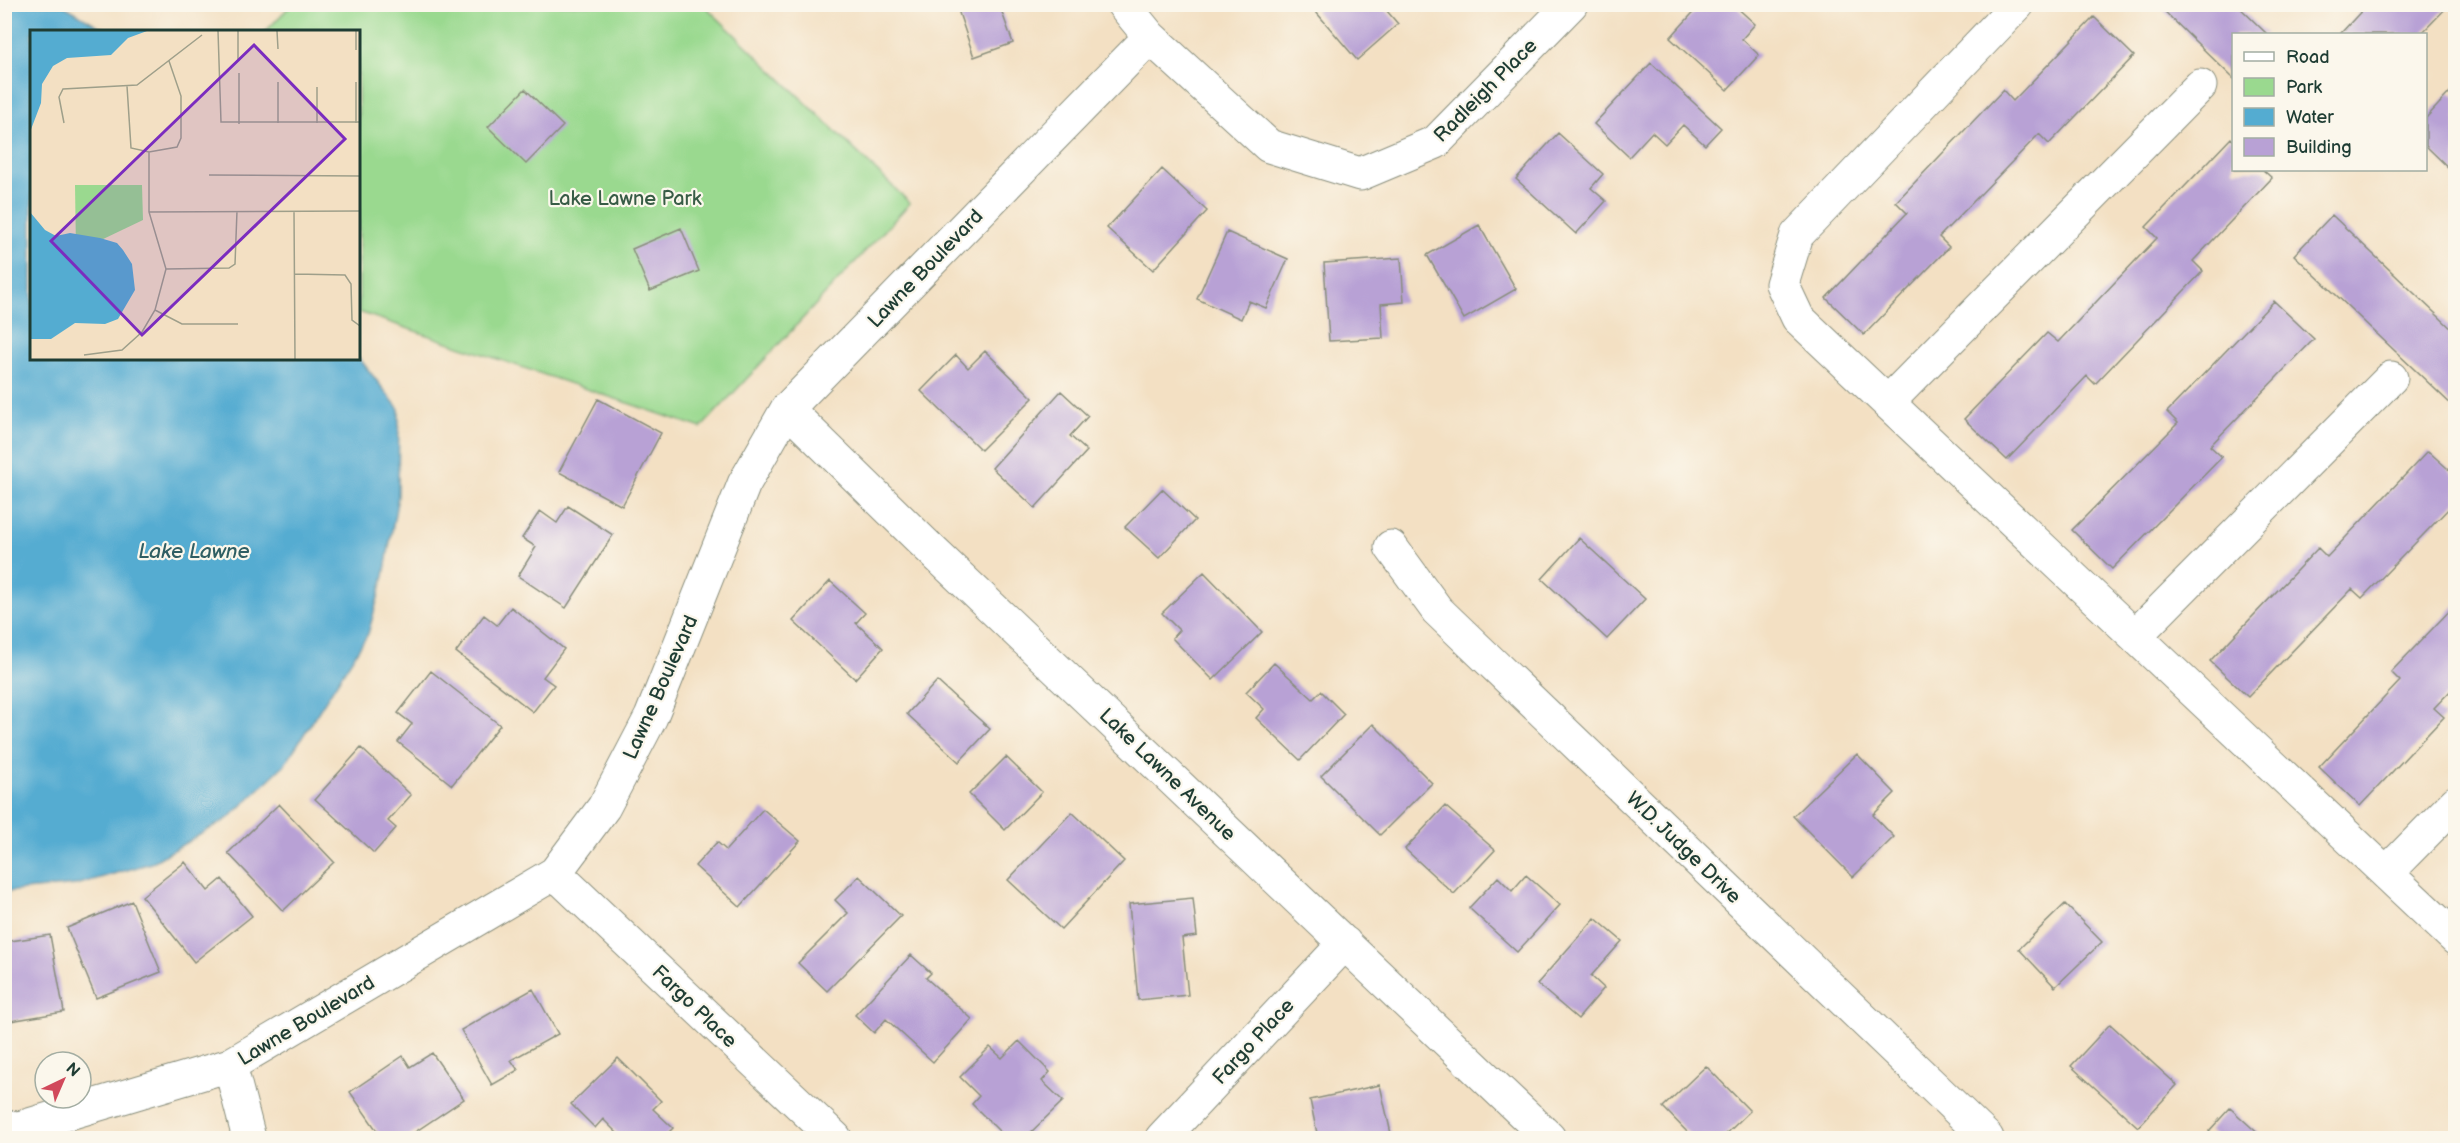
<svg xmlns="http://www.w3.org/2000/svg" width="2460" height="1143" font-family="'Balsamiq Sans',sans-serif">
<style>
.green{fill:#9ad98f;stroke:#5c8b62;stroke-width:1.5}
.water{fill:#54acd1;stroke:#3a7482;stroke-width:1.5}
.building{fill:#b8a1d5}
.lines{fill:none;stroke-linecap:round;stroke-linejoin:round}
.minor-casing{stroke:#898e7c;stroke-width:35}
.minor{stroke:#fff;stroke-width:33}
.labels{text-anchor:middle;stroke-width:4.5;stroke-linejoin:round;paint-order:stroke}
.street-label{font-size:20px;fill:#1f3d34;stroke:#fbf7ec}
.park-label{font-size:20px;fill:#385c46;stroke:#fbf7ec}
.water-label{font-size:21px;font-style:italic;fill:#2f5e63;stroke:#fbf7ec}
.inset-road{fill:none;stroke:#9e9f8a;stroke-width:1.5}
.view{fill:#7b2cbf;fill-opacity:0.15;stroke:#7b2cbf;stroke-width:3}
.inset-edge{fill:none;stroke:#1f3d34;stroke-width:3}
</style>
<rect width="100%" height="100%" fill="#fbf7ec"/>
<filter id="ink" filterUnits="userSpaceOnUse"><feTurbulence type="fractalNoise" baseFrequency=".0167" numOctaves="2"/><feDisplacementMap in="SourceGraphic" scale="12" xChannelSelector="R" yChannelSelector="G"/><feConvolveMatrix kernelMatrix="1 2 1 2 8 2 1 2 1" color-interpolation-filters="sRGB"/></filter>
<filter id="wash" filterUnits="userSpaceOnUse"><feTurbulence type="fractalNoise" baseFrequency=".008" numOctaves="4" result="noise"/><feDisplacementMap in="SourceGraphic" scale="24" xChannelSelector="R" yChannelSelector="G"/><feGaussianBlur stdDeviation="1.35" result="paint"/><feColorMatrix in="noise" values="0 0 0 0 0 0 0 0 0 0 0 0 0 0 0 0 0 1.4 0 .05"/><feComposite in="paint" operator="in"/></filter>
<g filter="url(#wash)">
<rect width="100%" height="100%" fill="#f3e0c3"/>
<!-- green -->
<path class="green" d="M 291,5 L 704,5 L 910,203 L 701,428 L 359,312 L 358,32 L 265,32 Z"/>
<!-- water -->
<path class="water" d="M 5,4 L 63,5 L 107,31 L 32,32 L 32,358 L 359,358 L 399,409 L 398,496 L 384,576 L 368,634 L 285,764 L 229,818 L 151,863 L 76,885 L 5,892 Z"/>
<g id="blocks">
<!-- building -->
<path class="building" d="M 956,4 L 999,4 L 1013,43 L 974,57 Z
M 1325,4 L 1381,4 L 1398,24 L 1357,60 L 1316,12 Z
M 1701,4 L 1733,4 L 1755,24 L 1742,39 L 1759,55 L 1727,90 L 1670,38 Z
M 2157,4 L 2236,4 L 2267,34 L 2234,34 L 2234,79 Z
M 2368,4 L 2450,4 L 2421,34 L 2342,34 L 2341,33 Z
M 2094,17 L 2134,56 L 2049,144 L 2039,134 L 1939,237 L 1949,247 L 1864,335 L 1826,298 L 1907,213 L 1896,202 L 2003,90 L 2013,101 Z
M 1651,63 L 1721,128 L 1705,145 L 1683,125 L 1665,144 L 1652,132 L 1629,157 L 1594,124 Z
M 525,89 L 563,126 L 526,164 L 488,127 Z
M 2450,92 L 2456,97 L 2456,175 L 2426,146 L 2426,118 Z
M 1558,133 L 1603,174 L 1591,188 L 1606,201 L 1576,234 L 1516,179 Z
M 2231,138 L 2234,141 L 2234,170 L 2263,170 L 2272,178 L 2193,261 L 2203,271 L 2095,384 L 2087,376 L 2007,460 L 1964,419 L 2047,333 L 2058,342 L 2157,238 L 2146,227 Z
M 1162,169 L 1207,211 L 1153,270 L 1107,228 Z
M 2332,215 L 2456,333 L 2456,409 L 2294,255 Z
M 1479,225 L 1516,289 L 1464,319 L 1427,255 Z
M 681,228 L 699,271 L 650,291 L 632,249 Z
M 1227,232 L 1288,259 L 1266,308 L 1249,301 L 1241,319 L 1197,299 Z
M 1401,258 L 1404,302 L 1381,304 L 1383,338 L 1329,341 L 1324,263 Z
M 2274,301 L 2314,339 L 2210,446 L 2222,457 L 2112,569 L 2072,530 L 2178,423 L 2167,412 Z
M 985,351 L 1033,398 L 981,450 L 921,391 L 956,355 L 968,368 Z
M 1061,391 L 1088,416 L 1070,436 L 1087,451 L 1035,508 L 992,468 Z
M 598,399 L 661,433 L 622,506 L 559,472 Z
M 2428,451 L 2456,476 L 2456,501 L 2362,598 L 2352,589 L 2248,697 L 2210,661 L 2318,548 L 2327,557 Z
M 1162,489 L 1195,520 L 1159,558 L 1125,527 Z
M 568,506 L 613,535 L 566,608 L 518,576 L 536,547 L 522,538 L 540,511 L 557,523 Z
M 1579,538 L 1645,599 L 1607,639 L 1542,579 Z
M 1204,572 L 1262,632 L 1213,680 L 1172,638 L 1179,630 L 1162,613 Z
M 830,581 L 865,613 L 856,623 L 883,648 L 855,679 L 793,621 Z
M 2456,604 L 2456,685 L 2434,708 L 2444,717 L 2360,806 L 2319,767 L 2400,681 L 2391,672 Z
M 511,607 L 564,649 L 543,677 L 554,685 L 533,712 L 456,652 L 484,615 L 497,625 Z
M 1274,663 L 1313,699 L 1321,691 L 1344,714 L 1300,760 L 1256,718 L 1264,709 L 1246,692 Z
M 431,671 L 500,725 L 452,785 L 398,742 L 412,724 L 398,713 Z
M 937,681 L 990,729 L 959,762 L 907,714 Z
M 1373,724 L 1432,783 L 1380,835 L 1321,776 Z
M 361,748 L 411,795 L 388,821 L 396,828 L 374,853 L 315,799 Z
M 1857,754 L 1895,793 L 1873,815 L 1894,837 L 1853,877 L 1793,816 Z
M 1006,757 L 1042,792 L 1005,830 L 969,794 Z
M 279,804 L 334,862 L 283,911 L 228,853 Z
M 1445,806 L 1495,850 L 1454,894 L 1405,849 Z
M 763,809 L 800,841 L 740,907 L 695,866 L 717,842 L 726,850 Z
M 1072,812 L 1124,861 L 1061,929 L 1008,880 Z
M 185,862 L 208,891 L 222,879 L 252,916 L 194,962 L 142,896 Z
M 1526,875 L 1560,905 L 1517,952 L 1469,908 L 1498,877 L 1512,891 Z
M 859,876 L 901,916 L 827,991 L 798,963 L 848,913 L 835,900 Z
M 1193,898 L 1197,936 L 1182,938 L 1188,995 L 1138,1000 L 1129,904 Z
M 132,901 L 161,972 L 96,998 L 67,928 Z
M 2065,904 L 2102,942 L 2055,987 L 2019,949 Z
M 1595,918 L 1622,941 L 1591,976 L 1604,988 L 1578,1019 L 1537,984 Z
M 50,935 L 64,1012 L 4,1022 L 4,942 Z
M 911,955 L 931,973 L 926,978 L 972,1019 L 933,1062 L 886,1019 L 874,1033 L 855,1015 Z
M 533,989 L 558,1034 L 511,1060 L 518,1070 L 492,1085 L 461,1030 Z
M 2110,1024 L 2177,1085 L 2138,1127 L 2071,1066 Z
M 1019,1041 L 1050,1072 L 1042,1081 L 1063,1101 L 1025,1138 L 1006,1138 L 972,1104 L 979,1096 L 960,1077 L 990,1047 L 1002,1058 Z
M 432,1053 L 464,1099 L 406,1138 L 382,1138 L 350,1092 L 403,1056 L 410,1067 Z
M 618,1058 L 661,1101 L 653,1109 L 673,1128 L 663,1138 L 622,1138 L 603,1119 L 595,1128 L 571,1104 Z
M 1706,1066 L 1750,1111 L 1722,1138 L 1693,1138 L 1663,1107 Z
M 1380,1085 L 1392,1138 L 1318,1138 L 1310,1100 Z
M 2230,1108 L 2263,1138 L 2217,1138 L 2209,1131 Z"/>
</g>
</g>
<g filter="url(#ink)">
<use href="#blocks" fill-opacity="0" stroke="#898e7c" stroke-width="1.5"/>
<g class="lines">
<defs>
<path id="minor" d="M 1123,4 L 1150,37 L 1269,146 L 1360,174 L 1436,142 L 1571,4
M 2018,4 L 1797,235 L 1782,284 L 1798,318 L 2456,939
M 1888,402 L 2200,86
M 787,409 L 923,542 L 1549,1138
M 1391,547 L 1437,610 L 1987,1138
M 2135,636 L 2391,378
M 555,873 L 835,1138
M 2386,873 L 2456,802
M 230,1065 L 249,1138
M 4,1127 L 19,1128 L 230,1065 L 555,873 L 604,807 L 651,717 L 744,484 L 787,409 L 1150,37
M 1162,1138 L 1345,943"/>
</defs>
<!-- minor casing -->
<use href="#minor" class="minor-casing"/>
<!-- minor -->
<use href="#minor" class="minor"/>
</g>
</g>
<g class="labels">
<!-- street labels -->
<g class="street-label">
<text transform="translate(1485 90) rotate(-45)" y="7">Radleigh Place</text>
<text transform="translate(925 268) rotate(-46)" y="7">Lawne Boulevard</text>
<text transform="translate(660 687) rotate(-66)" y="7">Lawne Boulevard</text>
<text transform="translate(1168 774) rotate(44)" y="7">Lake Lawne Avenue</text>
<text transform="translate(1684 847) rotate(44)" y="7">W.D. Judge Drive</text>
<text transform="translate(695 1006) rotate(44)" y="7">Fargo Place</text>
<text transform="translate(306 1020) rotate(-31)" y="7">Lawne Boulevard</text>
<text transform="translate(1253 1041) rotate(-47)" y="7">Fargo Place</text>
</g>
<!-- park labels -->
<g class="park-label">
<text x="625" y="205">Lake Lawne Park</text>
</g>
<!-- water labels -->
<g class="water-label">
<text x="194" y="558">Lake Lawne</text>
</g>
</g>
<!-- overview -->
<g transform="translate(30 30)">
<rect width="330" height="330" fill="#f3e0c3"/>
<path d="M 45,155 L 112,155 L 113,190 L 46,222 Z" fill="#9ad98f"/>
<path d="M 0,1 L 117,1 L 98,8 L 81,25 L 37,28 L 23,36 L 12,54 L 11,73 L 0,102 ZM 0,182 L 15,200 L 26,206 L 40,203 L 70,208 L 87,213 L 93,220 L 102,234 L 105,260 L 88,289 L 75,294 L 45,293 L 21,309 L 0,309 Z" fill="#54acd1"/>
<path class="inset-road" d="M 188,1 L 191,92 L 330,92M 208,1 L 208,29M 247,1 L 248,19M 326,1 L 326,20M 97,56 L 101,118 L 119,122 L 147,117 L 151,108 L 151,66 L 139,31M 34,93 L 29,67 L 33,59 L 107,55 L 172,5M 248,93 L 248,52M 287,93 L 287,57M 326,93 L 326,52M 209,94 L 209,43M 179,145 L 330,146M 264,181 L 265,329M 119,182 L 330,181M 136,239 L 199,238 L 205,234 L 207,181M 265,244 L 315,245 L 321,254 L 322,290 L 330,296M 125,280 L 152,294 L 208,294M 54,325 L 92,320 L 112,302 L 125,280 L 136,239 L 119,182 L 119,122"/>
<path class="view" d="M 224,15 L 315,109 L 112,305 L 21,211 Z"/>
<rect width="330" height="330" class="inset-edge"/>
</g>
<!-- margin -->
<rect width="2460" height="1143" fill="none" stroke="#fbf7ec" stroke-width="24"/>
<!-- legend -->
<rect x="2232" y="33" width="195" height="138" fill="#fbf7ec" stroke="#a3ada2" stroke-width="1.5"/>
<rect x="2244" y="52" width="30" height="9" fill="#ffffff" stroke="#a3ada2" stroke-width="1.5"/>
<text x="2286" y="63" font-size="18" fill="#1f3d34">Road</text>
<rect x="2244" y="78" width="30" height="18" fill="#9ad98f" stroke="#a3ada2" stroke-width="1.5"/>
<text x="2286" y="93" font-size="18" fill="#1f3d34">Park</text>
<rect x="2244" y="108" width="30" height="18" fill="#54acd1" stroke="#a3ada2" stroke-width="1.5"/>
<text x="2286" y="123" font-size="18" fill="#1f3d34">Water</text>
<rect x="2244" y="138" width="30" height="18" fill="#b8a1d5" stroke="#a3ada2" stroke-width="1.5"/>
<text x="2286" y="153" font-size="18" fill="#1f3d34">Building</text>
<!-- north arrow -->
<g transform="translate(63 1080) rotate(44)"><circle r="28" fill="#fbf7ec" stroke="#a3ada2" stroke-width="1.5"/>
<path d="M0-4.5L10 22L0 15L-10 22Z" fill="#d1495b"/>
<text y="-9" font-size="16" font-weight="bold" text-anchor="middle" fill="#1f3d34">N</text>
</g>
</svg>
